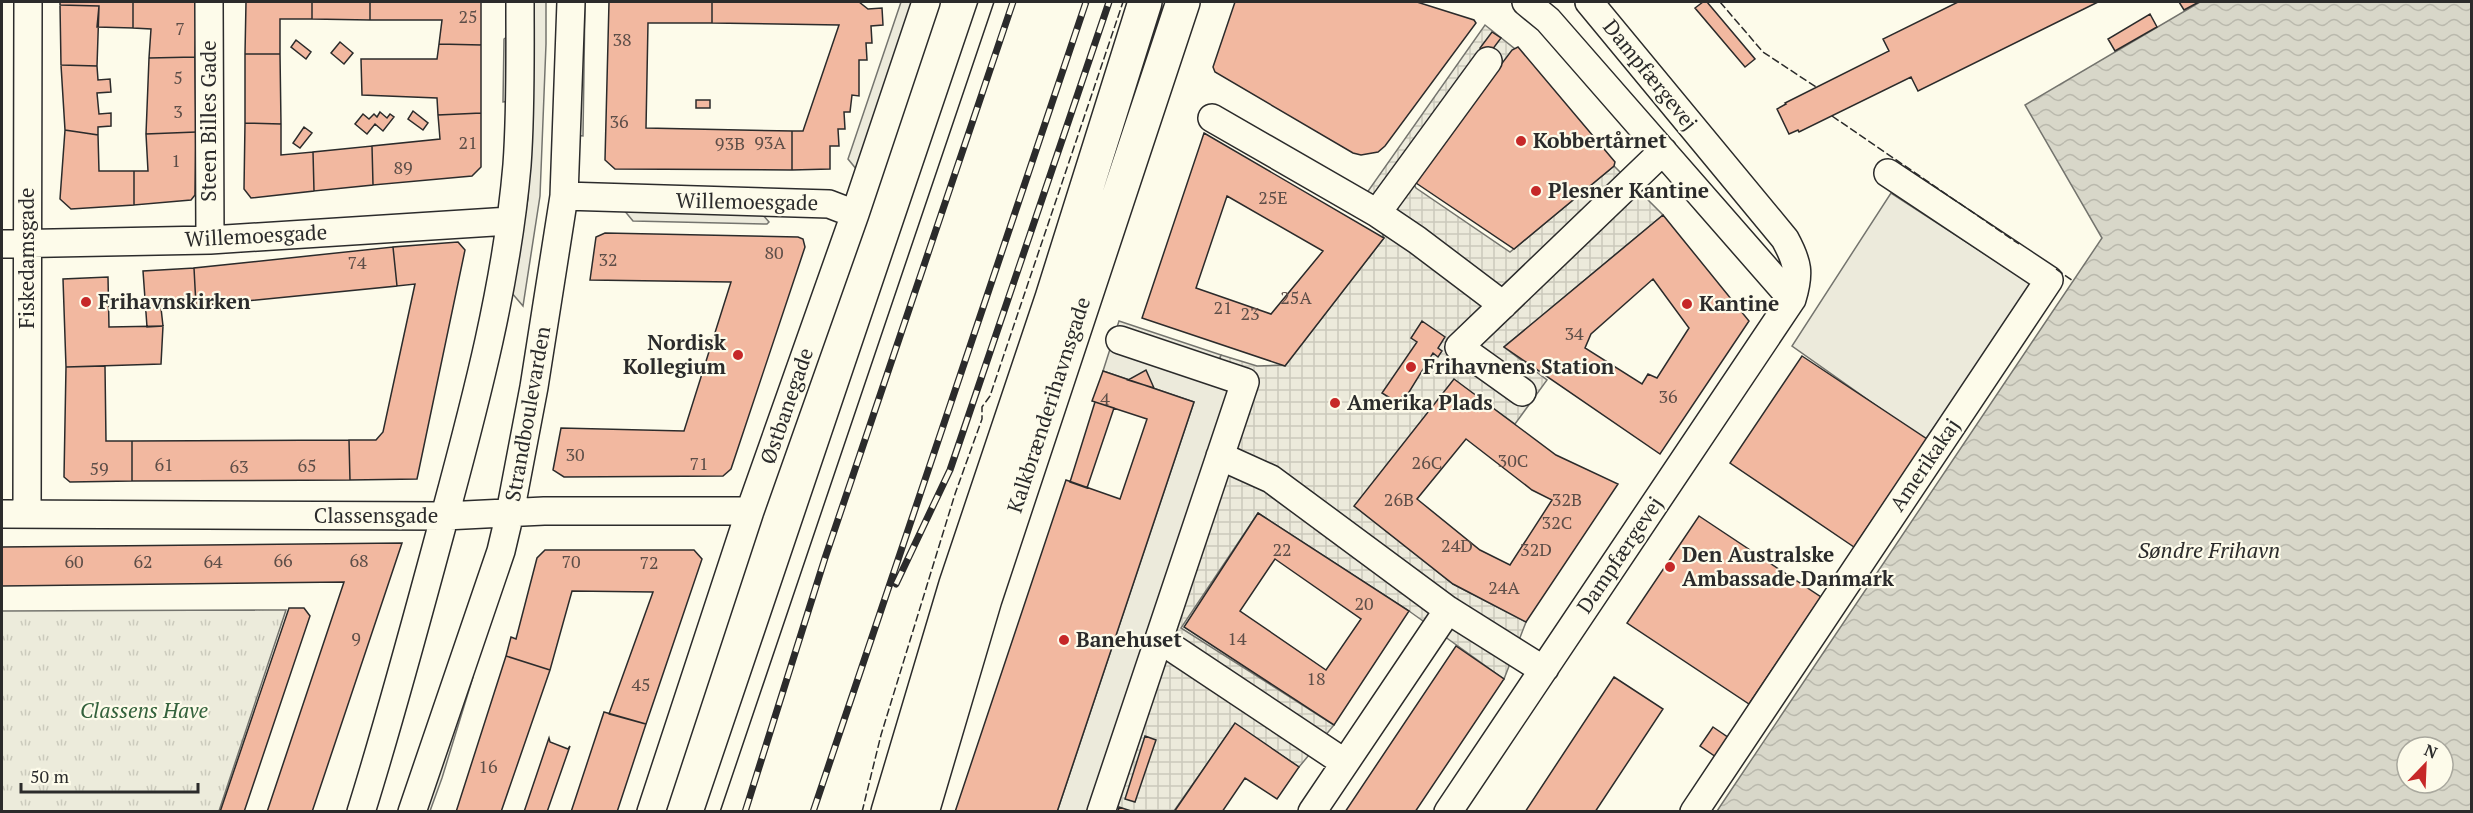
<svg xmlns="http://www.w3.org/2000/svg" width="2473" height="813" font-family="'PT Serif',serif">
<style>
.park{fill:url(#park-tufts);stroke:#74746e;stroke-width:1.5}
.parking{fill:#eceadb;stroke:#74746e;stroke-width:1.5}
.plaza{fill:url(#plaza-grid);stroke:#74746e;stroke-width:1.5}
.water{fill:url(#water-waves);stroke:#74746e;stroke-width:1.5;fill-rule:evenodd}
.building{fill:#f2b8a0;stroke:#2b2b2b;stroke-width:1.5;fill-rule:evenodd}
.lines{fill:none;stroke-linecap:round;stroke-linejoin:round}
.minor-casing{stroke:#2b2b2b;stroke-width:30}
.major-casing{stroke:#2b2b2b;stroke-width:36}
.minor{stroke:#fdfbea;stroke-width:27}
.major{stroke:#fdfbea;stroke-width:33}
.tram{stroke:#2b2b2b;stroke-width:1.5}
.rail-casing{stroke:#2b2b2b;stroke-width:7}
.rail{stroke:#fdfbea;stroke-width:4.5;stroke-dasharray:14;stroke-linecap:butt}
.fence{stroke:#2b2b2b;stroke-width:1.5;stroke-dasharray:8 3;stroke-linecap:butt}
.poi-dot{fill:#c62828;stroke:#fdfbea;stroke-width:2}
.labels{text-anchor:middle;stroke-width:4.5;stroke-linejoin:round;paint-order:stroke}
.number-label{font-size:18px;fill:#5d4e48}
.street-label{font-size:21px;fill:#2b2b2b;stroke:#fdfbea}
.poi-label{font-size:21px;font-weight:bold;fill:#2b2b2b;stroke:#fdfbea;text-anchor:start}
.park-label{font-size:21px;font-style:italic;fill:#34623c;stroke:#fdfbea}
.water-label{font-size:22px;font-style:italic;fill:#2b2b2b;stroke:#fdfbea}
</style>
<defs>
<pattern id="park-tufts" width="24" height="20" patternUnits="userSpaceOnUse" patternTransform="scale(1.5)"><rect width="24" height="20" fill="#ecebdb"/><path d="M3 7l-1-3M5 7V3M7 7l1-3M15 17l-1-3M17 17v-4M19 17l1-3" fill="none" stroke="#cbcabc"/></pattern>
<pattern id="plaza-grid" width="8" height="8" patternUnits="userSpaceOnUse" patternTransform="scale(1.5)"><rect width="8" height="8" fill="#eceadb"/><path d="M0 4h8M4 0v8" fill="none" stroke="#cbc9bc"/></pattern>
<pattern id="water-waves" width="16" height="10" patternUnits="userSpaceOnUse" patternTransform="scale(1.5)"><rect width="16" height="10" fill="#d8d7c9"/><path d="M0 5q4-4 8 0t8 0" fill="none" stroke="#bab9ad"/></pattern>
</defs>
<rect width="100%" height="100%" fill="#fdfbea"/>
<!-- park -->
<path class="park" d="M 286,610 L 219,811 L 2,811 L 2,611 Z"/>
<!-- parking -->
<path class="parking" d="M 534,2 L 546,2 L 546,44 L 540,196 L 523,306 L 511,292 L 528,198 Z
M 576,2 L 585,2 L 583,136 L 574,135 Z
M 901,2 L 919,2 L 857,170 L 848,159 Z
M 513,32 L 511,101 L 503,102 L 504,39 Z
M 1891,193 L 2034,286 L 1925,440 L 1792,346 Z
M 757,208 L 769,222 L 767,224 L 633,221 L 623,209 Z
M 1119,321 L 1221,355 L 1215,374 L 1241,382 L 1097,811 L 1057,812 L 1194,402 L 1103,371 Z
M 467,666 L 473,677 L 442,778 L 430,811 L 420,812 Z"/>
<!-- plaza -->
<path class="plaza" d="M 1485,25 L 1515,49 L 1413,183 L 1416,188 L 1510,252 L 1614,166 L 1663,215 L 1504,347 L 1547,380 L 1515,424 L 1454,380 L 1355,506 L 1453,584 L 1526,622 L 1504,679 L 1409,611 L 1258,513 L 1181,628 L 1334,725 L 1299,767 L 1235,724 L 1174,811 L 1097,812 L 1241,383 L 1215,374 L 1221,355 L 1257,366 L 1285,365 L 1384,238 L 1366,194 Z"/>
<!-- water -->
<path class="water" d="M 2200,2 L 2471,2 L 2471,811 L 1717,811 L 2102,238 L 2025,105 ZM 2407,747 L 2443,747 L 2443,783 L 2407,783 Z"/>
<!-- building -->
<path class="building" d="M 60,2 L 133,2 L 133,28 L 97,27 L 99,6 L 60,5 Z
M 133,2 L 197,2 L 195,57 L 149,58 L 151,29 L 133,28 Z
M 246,2 L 312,2 L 312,19 L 280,19 L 280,54 L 245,54 Z
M 312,2 L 370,2 L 370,20 L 312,19 Z
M 370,2 L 481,2 L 481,45 L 439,44 L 442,20 L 370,20 Z
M 609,2 L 712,2 L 712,23 L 648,23 L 646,128 L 792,131 L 792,170 L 615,169 L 605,160 Z
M 712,2 L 859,2 L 868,9 L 882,8 L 883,25 L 871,26 L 872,43 L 866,43 L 867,60 L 859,60 L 859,96 L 852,95 L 850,112 L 844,112 L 845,129 L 838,129 L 839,146 L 830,146 L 830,169 L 792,170 L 792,131 L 803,131 L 839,25 L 712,23 Z
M 1235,2 L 1417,2 L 1474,20 L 1476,23 L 1385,146 L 1378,152 L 1361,155 L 1353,153 L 1215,72 L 1213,67 Z
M 1703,2 L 1707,2 L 1755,59 L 1745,67 L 1695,8 Z
M 1958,2 L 2098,2 L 1918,91 L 1911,77 L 1799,132 L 1798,130 L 1789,134 L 1777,109 L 1786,104 L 1785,103 L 1889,51 L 1883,39 Z
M 2179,2 L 2199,2 L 2184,10 Z
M 60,5 L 99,6 L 97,66 L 61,65 Z
M 2150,14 L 2157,27 L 2115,51 L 2108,39 Z
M 1492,32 L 1501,38 L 1489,54 L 1480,48 Z
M 296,40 L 311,52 L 306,59 L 291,47 Z
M 340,42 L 353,53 L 344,64 L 331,53 Z
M 439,44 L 481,45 L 481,113 L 438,115 L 437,98 L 362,95 L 361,59 L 437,59 Z
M 1518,47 L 1615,162 L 1614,166 L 1514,249 L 1416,183 L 1417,176 L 1512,50 Z
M 245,54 L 280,54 L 281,124 L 245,123 Z
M 195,57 L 196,132 L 146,134 L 149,58 Z
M 61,65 L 97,66 L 98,80 L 110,79 L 111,92 L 97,93 L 99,114 L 111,113 L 111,126 L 98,127 L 98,135 L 65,130 Z
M 696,100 L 710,100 L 710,108 L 696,108 Z
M 413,111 L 428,123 L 423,130 L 408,119 Z
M 380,112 L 387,118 L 390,114 L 394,117 L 383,131 L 375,124 L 367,134 L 355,124 L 363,114 L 369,119 L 374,114 L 377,117 Z
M 481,113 L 481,167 L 472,176 L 373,185 L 372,146 L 440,139 L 438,115 Z
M 245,123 L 281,124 L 281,155 L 313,152 L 314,191 L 251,198 L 244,189 Z
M 304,127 L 312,133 L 300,148 L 293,143 Z
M 65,130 L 98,135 L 99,171 L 134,171 L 134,205 L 71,209 L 60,199 Z
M 196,132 L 195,195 L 191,200 L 134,205 L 134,171 L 148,171 L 146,134 Z
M 1204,133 L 1384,238 L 1285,366 L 1142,318 ZM 1227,196 L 1323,251 L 1271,314 L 1196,288 Z
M 372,146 L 373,185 L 314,191 L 313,152 Z
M 1663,215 L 1749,321 L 1660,454 L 1504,347 ZM 1653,279 L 1689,328 L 1657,378 L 1648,374 L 1642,384 L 1585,348 L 1591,334 Z
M 605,233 L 798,237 L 803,239 L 805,247 L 731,469 L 723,476 L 564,477 L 553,470 L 561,428 L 684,431 L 731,282 L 590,280 L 596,237 Z
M 458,242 L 465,250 L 417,479 L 350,480 L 349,440 L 376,440 L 383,432 L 415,284 L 397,286 L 393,247 Z
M 393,247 L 397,286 L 196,306 L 194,268 Z
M 194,268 L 196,306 L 161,308 L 163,326 L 147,327 L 143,271 Z
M 108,277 L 109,327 L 163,326 L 161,364 L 66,367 L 63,279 Z
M 1422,321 L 1445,337 L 1438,348 L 1442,351 L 1438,357 L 1433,353 L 1406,397 L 1403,395 L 1398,403 L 1382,393 L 1417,342 L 1411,338 Z
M 1802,356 L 1927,439 L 1854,547 L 1730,463 Z
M 105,366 L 106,441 L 132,441 L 132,481 L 70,482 L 64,477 L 66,367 Z
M 1146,370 L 1154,388 L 1128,380 Z
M 1103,371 L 1194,402 L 1057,812 L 955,812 L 1066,480 L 1120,499 L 1147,419 L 1092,401 Z
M 1454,379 L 1556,455 L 1618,484 L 1526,622 L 1453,584 L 1354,506 ZM 1466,439 L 1532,490 L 1552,500 L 1510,565 L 1480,550 L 1417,499 Z
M 1095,402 L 1114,408 L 1087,488 L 1070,482 Z
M 349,440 L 350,480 L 132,481 L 132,441 Z
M 1258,513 L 1409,611 L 1334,725 L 1184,627 ZM 1275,559 L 1361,619 L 1326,670 L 1240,611 Z
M 1699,516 L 1821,597 L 1749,704 L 1627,623 Z
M 402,543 L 312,812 L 267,812 L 344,582 L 2,586 L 2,547 Z
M 545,550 L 694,550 L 702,559 L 646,724 L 609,714 L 653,592 L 572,591 L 550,670 L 506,656 L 511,637 L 516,639 L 537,558 Z
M 289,608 L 304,608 L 310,616 L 244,812 L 220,812 Z
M 1456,646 L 1504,679 L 1415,812 L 1345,812 Z
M 506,656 L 550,670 L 501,812 L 456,812 Z
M 1614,677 L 1663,709 L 1595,812 L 1525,812 Z
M 604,712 L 646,724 L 617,812 L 571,812 Z
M 1235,723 L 1299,767 L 1277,799 L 1245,778 L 1222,812 L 1174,812 Z
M 1713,727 L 1732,740 L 1719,759 L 1700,746 Z
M 1145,736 L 1156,740 L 1135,802 L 1125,799 Z
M 549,738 L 550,742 L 568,749 L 570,746 L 547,812 L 524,812 Z
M 1119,807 L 1134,812 L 1118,812 Z"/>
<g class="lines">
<defs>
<path id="minor" d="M 209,2 L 210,240
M 1526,2 L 1548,20 L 1792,299
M 1212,118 L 1377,213 L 1417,240 L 1503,305
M 564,196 L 829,204 L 855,214
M 1377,213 L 1488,61
M 2,244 L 210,240 L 510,221
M 1522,392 L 1459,347 L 1663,151
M 1220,456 L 1271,479 L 1448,610 L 1534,664 L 1545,668
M 2,514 L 445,516 L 544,511 L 750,511
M 27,514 L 28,2
M 1159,639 L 1345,763
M 361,812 C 392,713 418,614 445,515 C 476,400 507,283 517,165 C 521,110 520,56 520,2
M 412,812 L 501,551 L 510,513 L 534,387 L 564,196 L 571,2
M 651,812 L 750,511 L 855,214 L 926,2
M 1101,812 L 1245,382 L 1120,340
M 1312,812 L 1448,610
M 1448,812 L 1792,299 C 1800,273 1798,263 1785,239 L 1589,2
M 1694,812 L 2049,280 L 1888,173"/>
<path id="major" d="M 888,812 L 956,584 L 1052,298 L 1145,2
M 922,812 L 985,599 L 1183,2"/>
</defs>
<!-- minor casing -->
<use href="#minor" class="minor-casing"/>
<!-- major casing -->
<use href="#major" class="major-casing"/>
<!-- minor -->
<use href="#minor" class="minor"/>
<!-- major -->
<use href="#major" class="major"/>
<!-- tram -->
<path class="tram" d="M 704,812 L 978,2
M 720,812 L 994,2"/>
<defs>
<path id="rail" d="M 896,584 L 950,470 L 1109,2
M 745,812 L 825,558 L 1013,2
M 813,812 L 1086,2"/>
</defs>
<!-- rail casing -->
<use href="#rail" class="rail-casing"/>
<!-- rail -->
<use href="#rail" class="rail"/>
<!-- fence -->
<path class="fence" d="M 1720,2 L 1763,52 L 1816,87
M 1832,116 L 2019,244
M 2056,269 L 2073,281
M 862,812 L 881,735 L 955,494 L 982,419 L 982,407 L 990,396 L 1123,2"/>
</g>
<!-- markers -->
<g class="poi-dot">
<circle cx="1521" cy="141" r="6"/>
<circle cx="1536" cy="191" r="6"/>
<circle cx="86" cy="302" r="6"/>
<circle cx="1687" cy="304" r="6"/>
<circle cx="738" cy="355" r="6"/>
<circle cx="1411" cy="367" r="6"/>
<circle cx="1335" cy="403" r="6"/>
<circle cx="1670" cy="567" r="6"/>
<circle cx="1064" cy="640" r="6"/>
</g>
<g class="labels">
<!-- number labels -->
<g class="number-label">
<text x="468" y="23">25</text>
<text x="180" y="35">7</text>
<text x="622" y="46">38</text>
<text x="178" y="84">5</text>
<text x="178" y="118">3</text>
<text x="619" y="128">36</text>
<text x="468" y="149">21</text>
<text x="770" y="149">93A</text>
<text x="730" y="150">93B</text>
<text x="176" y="167">1</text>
<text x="403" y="174">89</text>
<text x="1273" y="204">25E</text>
<text x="774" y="259">80</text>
<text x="608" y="266">32</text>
<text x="357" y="269">74</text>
<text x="1296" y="304">25A</text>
<text x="1223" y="314">21</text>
<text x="1250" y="320">23</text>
<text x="1574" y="340">34</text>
<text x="1668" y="403">36</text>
<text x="1105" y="405">4</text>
<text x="575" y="461">30</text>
<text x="1513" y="467">30C</text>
<text x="1427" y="469">26C</text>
<text x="699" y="470">71</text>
<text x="164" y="471">61</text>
<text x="307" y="472">65</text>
<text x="239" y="473">63</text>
<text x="99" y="475">59</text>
<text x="1399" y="506">26B</text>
<text x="1567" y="506">32B</text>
<text x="1557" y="529">32C</text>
<text x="1457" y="552">24D</text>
<text x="1282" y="556">22</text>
<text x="1536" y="556">32D</text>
<text x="283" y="567">66</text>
<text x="359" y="567">68</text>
<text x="74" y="568">60</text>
<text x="143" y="568">62</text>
<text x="213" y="568">64</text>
<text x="571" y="568">70</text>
<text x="649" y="569">72</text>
<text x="1504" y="594">24A</text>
<text x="1364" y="610">20</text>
<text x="356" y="645">9</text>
<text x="1237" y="645">14</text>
<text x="1316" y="685">18</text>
<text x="641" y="691">45</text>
<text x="488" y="773">16</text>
</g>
<!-- street labels -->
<g class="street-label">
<text transform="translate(1650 75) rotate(51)" y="7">Dampfærgevej</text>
<text transform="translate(209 121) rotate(-90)" y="7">Steen Billes Gade</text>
<text transform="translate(747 202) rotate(1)" y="7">Willemoesgade</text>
<text transform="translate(256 236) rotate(-3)" y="7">Willemoesgade</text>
<text transform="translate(27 258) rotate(-90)" y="7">Fiskedamsgade</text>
<text transform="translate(1049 405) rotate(-72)" y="7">Kalkbrænderihavnsgade</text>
<text transform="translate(787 406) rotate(-71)" y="7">Østbanegade</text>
<text transform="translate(528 414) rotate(-80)" y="7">Strandboulevarden</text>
<text transform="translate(1925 465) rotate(-56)" y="7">Amerikakaj</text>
<text x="376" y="523">Classensgade</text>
<text transform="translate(1620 555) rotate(-56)" y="7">Dampfærgevej</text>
</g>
<!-- poi labels -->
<g class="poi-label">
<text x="1533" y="148">Kobbertårnet</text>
<text x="1548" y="198">Plesner Kantine</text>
<text x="98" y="309">Frihavnskirken</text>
<text x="1699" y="311">Kantine</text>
<text x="726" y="350" text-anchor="end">Nordisk<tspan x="726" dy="24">Kollegium</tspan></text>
<text x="1423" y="374">Frihavnens Station</text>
<text x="1347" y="410">Amerika Plads</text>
<text x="1682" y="562">Den Australske<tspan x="1682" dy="24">Ambassade Danmark</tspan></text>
<text x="1076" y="647">Banehuset</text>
</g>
<!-- park labels -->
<g class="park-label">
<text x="144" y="718">Classens Have</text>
</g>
<!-- water labels -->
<g class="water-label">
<text x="2209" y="558">Søndre Frihavn</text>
</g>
</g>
<!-- border -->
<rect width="2473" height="813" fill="none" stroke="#2b2b2b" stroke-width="6"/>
<!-- north arrow -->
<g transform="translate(2425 765) rotate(23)"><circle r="28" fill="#fdfbea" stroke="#a9a89e" stroke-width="1.5"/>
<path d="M0-4.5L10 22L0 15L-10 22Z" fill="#c62828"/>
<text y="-9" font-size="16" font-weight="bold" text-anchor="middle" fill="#2b2b2b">N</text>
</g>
<!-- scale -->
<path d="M21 783v9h177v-9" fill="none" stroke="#2b2b2b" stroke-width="3"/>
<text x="30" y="783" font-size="18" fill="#2b2b2b" stroke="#fdfbea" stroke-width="4.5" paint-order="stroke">50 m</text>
</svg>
